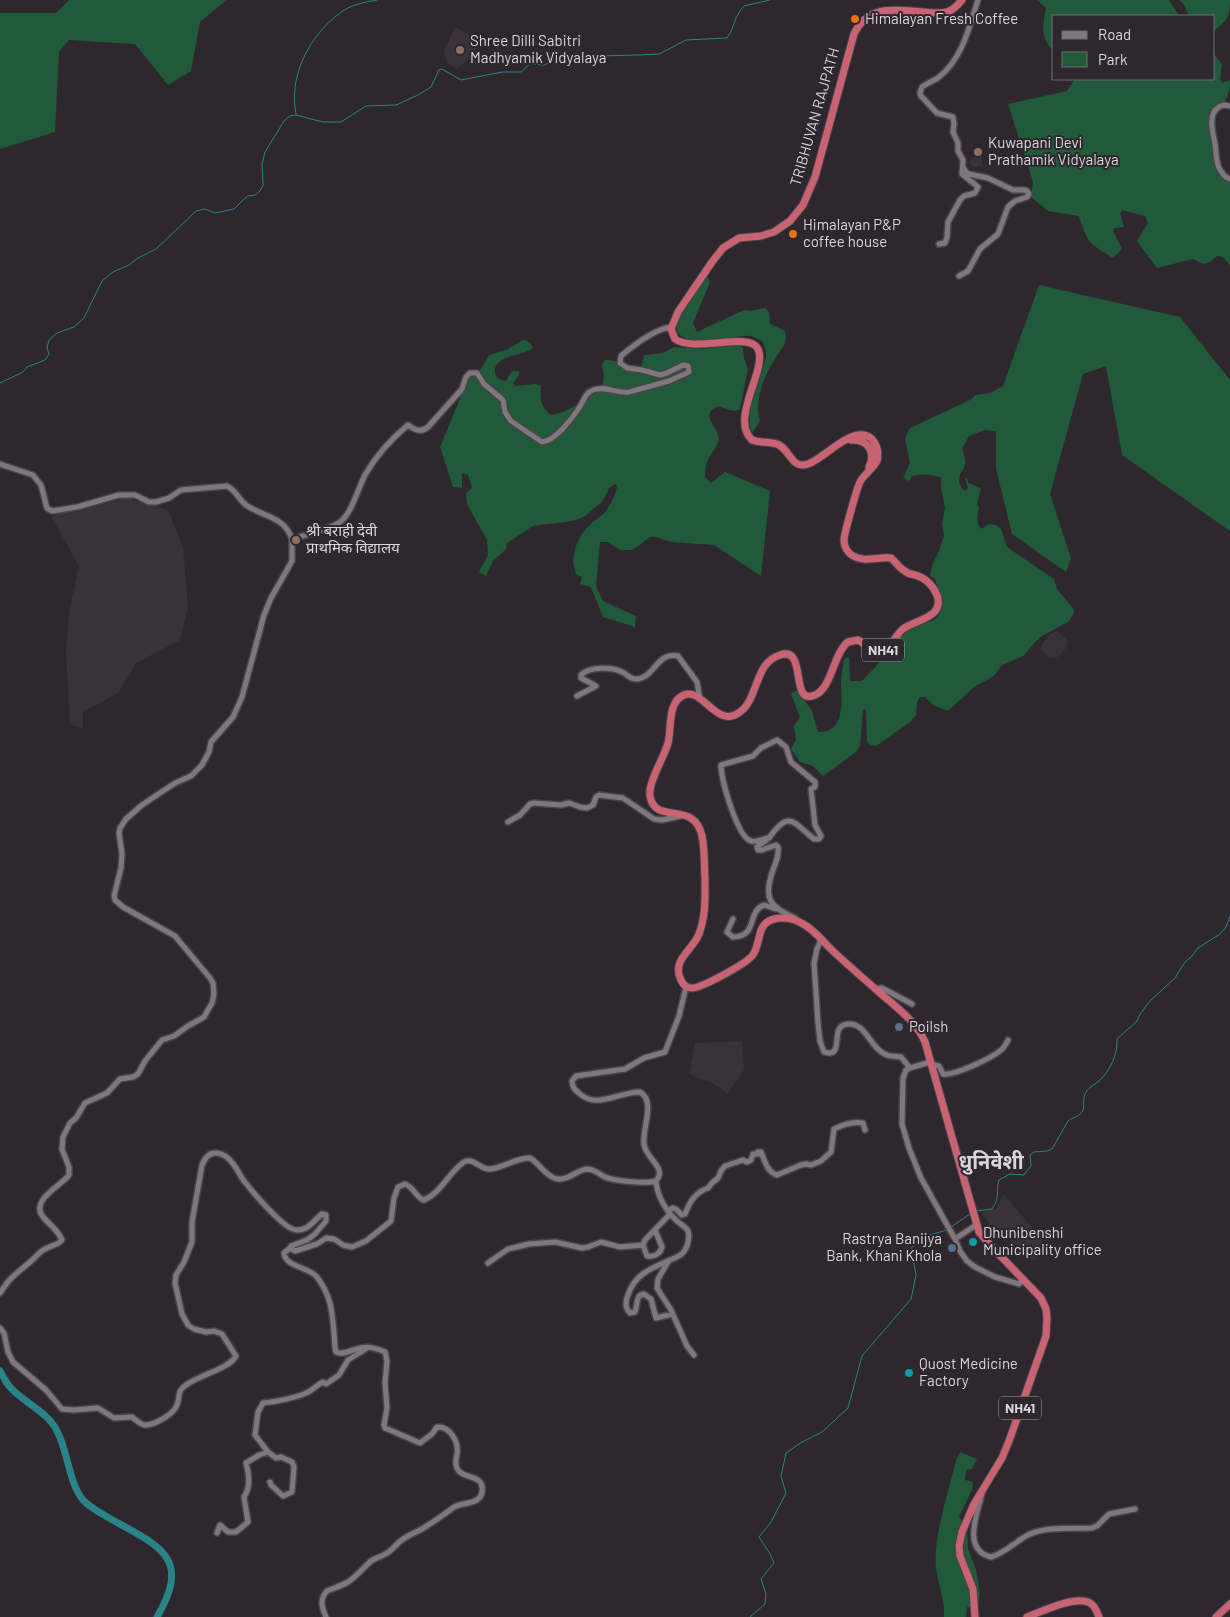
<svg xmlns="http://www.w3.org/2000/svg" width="1230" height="1617" font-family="Barlow,'Noto Sans Devanagari',sans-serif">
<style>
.built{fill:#3b313a}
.green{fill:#205a3a}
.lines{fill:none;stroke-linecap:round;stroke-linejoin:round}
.stream{stroke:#2a8487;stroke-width:1}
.river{stroke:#2a8487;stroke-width:7}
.minor-casing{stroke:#494448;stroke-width:8}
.highway-casing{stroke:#494448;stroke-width:9}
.minor{stroke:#7e777e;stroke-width:5}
.highway{stroke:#c86373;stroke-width:7}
.food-dot{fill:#e8710a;stroke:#2e282e;stroke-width:2}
.education-dot{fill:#8d6e63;stroke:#2e282e;stroke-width:2}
.service-dot{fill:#5c6f8a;stroke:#2e282e;stroke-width:2}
.culture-dot{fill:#0f9aa8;stroke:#2e282e;stroke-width:2}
.labels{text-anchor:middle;stroke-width:4;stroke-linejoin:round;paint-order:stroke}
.shield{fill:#2e282e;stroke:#a6a1a5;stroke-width:1}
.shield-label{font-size:14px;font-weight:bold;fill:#d9d5d8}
.poi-label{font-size:15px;fill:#d9d5d8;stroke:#2e282e;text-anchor:start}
.street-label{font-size:15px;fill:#d9d5d8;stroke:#2e282e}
.district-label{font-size:20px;font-weight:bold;fill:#d9d5d8;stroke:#2e282e}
</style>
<rect width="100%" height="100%" fill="#2e282e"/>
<!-- built -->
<path class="built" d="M 455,27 L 468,34 L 470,41 L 477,48 L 471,56 L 457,69 L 447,63 L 444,52 Z
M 974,147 L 982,147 L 982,166 L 973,167 L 969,162 L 974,158 Z
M 126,498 L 168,510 L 183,547 L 188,607 L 180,640 L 136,663 L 118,693 L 83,712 L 83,729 L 70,724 L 66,649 L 70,607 L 79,566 L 51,516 Z
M 1057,631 L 1068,641 L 1066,648 L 1061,654 L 1056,658 L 1050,658 L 1041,650 L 1041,646 L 1050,634 Z
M 742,1041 L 744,1069 L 728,1094 L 714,1084 L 689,1074 L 695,1043 Z
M 1003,1194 L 1041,1238 L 1048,1251 L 1034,1261 L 1006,1237 L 1001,1238 L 981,1212 L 996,1209 Z"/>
<!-- green -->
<path class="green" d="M 69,0 L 226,0 L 200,22 L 191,71 L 168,85 L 135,44 L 69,40 L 59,52 L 55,132 L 0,149 L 0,13 L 56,13 Z
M 1037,0 L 1169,0 L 1179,16 L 1054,16 L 1054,50 C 1040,42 1043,22 1046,8 Z
M 1179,0 L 1230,0 C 1230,17 1227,20 1214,31 L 1214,16 L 1189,16 L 1183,3 Z
M 1214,54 L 1222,64 L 1220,80 L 1223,83 L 1230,80 C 1230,88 1229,95 1224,102 C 1219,107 1212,106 1210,115 C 1208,124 1215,168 1220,176 C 1223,179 1226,180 1230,182 L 1230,265 L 1223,257 L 1217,256 L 1210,262 L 1203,264 L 1193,259 L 1157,268 L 1137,241 L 1148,223 L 1145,216 L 1122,210 L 1120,214 L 1124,227 L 1114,228 L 1113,231 L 1122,249 L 1113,258 C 1089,243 1088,244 1079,216 L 1048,211 L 1031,197 L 1033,182 L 1008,104 L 1067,91 L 1075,79 L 1214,79 Z
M 707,276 L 710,282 L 693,323 L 697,332 L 744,310 L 750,311 L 765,308 L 769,312 L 770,324 L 785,331 C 789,344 779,351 773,362 C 763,379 754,401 760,421 L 752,433 C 743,413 762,377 766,357 L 766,351 L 762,341 C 759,339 755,337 751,336 C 737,334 670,354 677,322 Z
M 1039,285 L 1180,317 L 1230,380 L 1230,531 L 1122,455 L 1106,366 L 1083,374 L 1050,494 L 1071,558 L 1066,572 L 1012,534 L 996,469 L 996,431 L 985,430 L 969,436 L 962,449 C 966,458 967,467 960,474 L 959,482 L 962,489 L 966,491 L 968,488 L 965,478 L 967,478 L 968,483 L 981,488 L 977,503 L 979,508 C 977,516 976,522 981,529 L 989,524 L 996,525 L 1001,529 L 1007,547 L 1054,579 L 1057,589 L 1074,610 L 1073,615 L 1068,622 L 1040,637 L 1023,656 L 1002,665 L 994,676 L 974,687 L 948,711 L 933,705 L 925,697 L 920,697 L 917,702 L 916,715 L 910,722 L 876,746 L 870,745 L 867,741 L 866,710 L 863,709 L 860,746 L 856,752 L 823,776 L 813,766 L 800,762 L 791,749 L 796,740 L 794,726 L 800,717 L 791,694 L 797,690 L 812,711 L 818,732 C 847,733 841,698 841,679 C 842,673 843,666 844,659 L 849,657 L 850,681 L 862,681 L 880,662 L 903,632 L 934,620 L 939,615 L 941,606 L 939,592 L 935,579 L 930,576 L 932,566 L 939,551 L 944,536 L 942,524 L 945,508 L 941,487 L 941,478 C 935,474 920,474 912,476 L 909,481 L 903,478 L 910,463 L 905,438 L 910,428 L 972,399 L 975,395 L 990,393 L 1003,386 Z
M 523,340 L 526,340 L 531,344 L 533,348 C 524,356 493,355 495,372 C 495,378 501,380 506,381 L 512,371 L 519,371 L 519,375 L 513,383 L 515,386 L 536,384 L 541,386 C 540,399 540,406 551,415 C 569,413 583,399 599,390 L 602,391 L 604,375 L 602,365 L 605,360 L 616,361 L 641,370 L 644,355 L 663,353 L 674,347 L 701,349 L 740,345 L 743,348 L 744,358 L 748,369 L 740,409 C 733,413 726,409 719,406 C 697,414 720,428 719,440 C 717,448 708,456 706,465 C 705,468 705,473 705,477 L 711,483 L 725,472 L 770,491 L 761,576 L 714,545 L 671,542 L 656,537 L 650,537 L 637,547 L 632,550 L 621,550 L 607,542 L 600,542 L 596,586 L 603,601 L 636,616 L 635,627 L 603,617 L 591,587 L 580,584 L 582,577 L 577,575 C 568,560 577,536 590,525 C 594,520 601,517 605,512 C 610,506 616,494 617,487 L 616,484 L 610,487 L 602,502 L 584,517 L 572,521 L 533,526 L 507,543 L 506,549 L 493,561 L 486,576 L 479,572 L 488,555 L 487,540 L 467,504 L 466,493 L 472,488 L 468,475 L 462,473 L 462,488 L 453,487 L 440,447 L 469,377 L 474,375 L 477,376 L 489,355 L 508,349 Z
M 960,1452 L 977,1459 L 972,1469 L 966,1470 L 965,1480 L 973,1482 L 972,1490 L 959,1517 L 967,1526 L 968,1549 L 976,1570 L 980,1593 L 978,1609 L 967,1607 L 966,1617 L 944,1617 C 945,1600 938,1584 936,1567 C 933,1535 949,1492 956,1460 Z"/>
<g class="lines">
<!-- stream -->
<path class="stream" d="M 296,114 C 288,76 310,35 340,13 C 350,5 365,2 377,0
M 0,383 L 23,372 L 27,367 L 45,360 L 49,354 L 47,348 L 49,340 L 57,333 L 74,327 L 84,318 L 102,281 L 113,272 L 129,265 L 138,258 L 156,249 L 196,211 L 205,209 L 215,213 L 234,209 L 243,200 L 248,196 L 255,195 L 260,191 L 263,185 L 262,164 L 265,152 L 284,121 L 290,116 L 296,115 L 323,122 L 341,122 L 366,106 L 396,105 L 418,95 L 431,87 L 439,70 L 442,69 L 461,80 L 502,72 L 521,72 L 530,64 L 545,65 L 556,57 L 638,55 L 659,54 L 686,40 L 727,38 C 735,27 734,16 744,6 L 770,0
M 976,1211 L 992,1209 C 1001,1196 995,1193 999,1180 L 1010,1174 L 1024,1175 L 1031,1166 L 1030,1155 L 1034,1152 L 1047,1151 L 1052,1149 L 1068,1121 C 1072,1117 1078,1118 1081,1113 C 1086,1108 1082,1101 1085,1094 C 1087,1089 1094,1085 1099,1081 C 1110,1071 1118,1054 1117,1039 L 1137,1021 L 1140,1014 L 1150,1001 L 1175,978 L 1185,962 L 1192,956 L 1198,948 L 1220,934 L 1226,927 L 1230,916
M 951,1227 L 970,1214
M 750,1617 L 765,1604 L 766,1594 L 761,1579 L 774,1563 L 769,1552 L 759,1537 L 771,1522 L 786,1493 L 781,1476 L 786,1453 L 802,1442 L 822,1432 L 848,1408 L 862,1356 L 911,1299 L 916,1275 L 911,1248 L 923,1237 L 947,1230"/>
<!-- river -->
<path class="river" d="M 0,1371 C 3,1376 6,1383 10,1387 C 24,1403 47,1411 57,1431 C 68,1451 69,1485 84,1501 C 92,1509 101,1513 109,1518 C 157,1545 193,1556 157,1617"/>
<defs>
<path id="minor" d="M 1230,106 C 1226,105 1223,104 1219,107 C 1207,114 1213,133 1215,144 C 1216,152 1216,161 1219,168 C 1222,173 1224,177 1230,179
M 939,244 L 945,243 L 947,237 L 948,222 L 960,200 L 964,196 L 975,193 L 978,187 L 962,174 L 963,160 L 958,151 L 958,143 L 953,132 L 954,124 L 953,117 L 937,113 L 921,96 L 920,93 L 922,87 C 927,83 934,81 939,77 C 963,58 969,27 978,0
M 959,276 L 968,271 L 980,249 L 998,234 L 1008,207 L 1015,201 L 1027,197 L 1029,194 L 1027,191 L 1025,190 L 1013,190 L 988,178 L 969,174 L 966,172 L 963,167
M 0,464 L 33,475 L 41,485 L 47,508 L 52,511 L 77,507 L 119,495 L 135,495 L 149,502 L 156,502 L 169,498 L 181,490 L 227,486 C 236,490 239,500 246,505 C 263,517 284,516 292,539 C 307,534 327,531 340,522 C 352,513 358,488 365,475 C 377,454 390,440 408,425 C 415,430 421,433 428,427 L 462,389 L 466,377 L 470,373 L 477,373 L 484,384 L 503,400 L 505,412 L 511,421 L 542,442 C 555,441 572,419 579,408 C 584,401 585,393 593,390 C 605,385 617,394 629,392 L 669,381 L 689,372 L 688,366 L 683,365 L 667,373 L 660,375 L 642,370 L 627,368 L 620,363 L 621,356 C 634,345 655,329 671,327
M 577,696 L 596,686 L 581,678 L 581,675 C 589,666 613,667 622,672 C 627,674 630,679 636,679 C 654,679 657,651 678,656 L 697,682 L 700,699
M 508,822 L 520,815 L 530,804 L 534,803 L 561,805 L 569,803 L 580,807 L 587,808 L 593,805 L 596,797 L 599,795 L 623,798 L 654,819 L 662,820 L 681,816
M 769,838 C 764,838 756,843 751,841 C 737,837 722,781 721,767 L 721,765 L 753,756 L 761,748 L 777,740 L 786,747 L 791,762 L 815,782 L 815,787 L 811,789 L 815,825 L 821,836 L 819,839 L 814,839 C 792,821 789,810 769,838
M 768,839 L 757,847 L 758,850 L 762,850 L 776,845 L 778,847 C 779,856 776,862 773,870 C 763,898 769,907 795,918
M 733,919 L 727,932 L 733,937 C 759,936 746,912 764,905 L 776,909
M 821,940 L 817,949 L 814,963 L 818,1023 L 820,1041 L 824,1052 C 847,1059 827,1024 849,1024 C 866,1024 869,1045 883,1053 C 888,1057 895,1056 901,1057 L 910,1068 L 930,1062
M 876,989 L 882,988 L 912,1004
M 930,1064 L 939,1066 L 943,1074 C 954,1076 992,1058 1001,1050 C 1004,1048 1006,1044 1008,1040
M 910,1068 L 906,1070 L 903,1078 L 902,1124 L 909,1148 L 921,1178 L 955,1239 L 960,1251 L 967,1261 L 975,1267 L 995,1277 L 1019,1284 L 1023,1279
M 656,1181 C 657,1196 666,1211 677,1221 C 680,1224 686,1227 688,1231 C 690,1236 688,1245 685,1250 C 682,1256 675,1258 670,1260 C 651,1268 634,1275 628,1295 C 625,1302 625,1308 630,1313 L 635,1312 C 638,1305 635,1295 644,1294 L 651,1299 L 656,1318 L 672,1314
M 668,1211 L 673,1208 L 676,1209 L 682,1215 L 685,1214 C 690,1201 695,1193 708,1188 L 712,1183 L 718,1178 L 721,1171 L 725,1166 L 743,1160 L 747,1162 L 751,1160 L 753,1154 L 758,1154 L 758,1152 L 761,1152 C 765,1161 767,1172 777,1175 L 801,1165 L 806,1164 L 811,1165 L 821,1161 L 831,1152 L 834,1129 C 842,1125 854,1121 863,1123 L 865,1130
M 955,1239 L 976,1225
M 643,1245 L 647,1256 C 654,1257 660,1254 662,1247 L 655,1230
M 290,1248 L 284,1253 C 285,1267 309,1267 317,1277 C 331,1296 332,1310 334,1333 C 335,1340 334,1346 336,1352 C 344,1356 352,1349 361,1348 C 368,1346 379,1349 385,1352 L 387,1361 L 385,1383 L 387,1408 L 384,1425 L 385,1428 L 420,1443 L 432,1434 L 437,1427 C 450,1426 459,1442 457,1454 C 449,1486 486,1468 482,1492 C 480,1505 462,1502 454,1507 C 444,1515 433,1522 422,1529 C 415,1533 408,1535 402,1540 C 397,1543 395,1547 391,1550 C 385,1556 377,1557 371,1561 C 363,1568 357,1576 348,1582 C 341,1586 334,1588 327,1591 C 319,1599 322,1608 326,1617
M 668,1262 L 658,1279 L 657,1288 L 671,1310 L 687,1346 L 694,1355
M 488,1263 L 508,1249 L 529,1244 L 555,1242 L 582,1248 L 588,1247 L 601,1242 L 620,1247 L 643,1245 L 645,1240 L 670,1214
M 0,1293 C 10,1277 16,1274 30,1262 C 35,1258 39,1252 45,1249 C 51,1245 57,1246 62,1240 C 58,1230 51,1226 44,1218 C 28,1201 61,1186 69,1175 L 69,1167 L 62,1149 L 63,1137 L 70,1123 L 76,1118 L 85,1103 L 107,1093 L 120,1079 L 133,1077 L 138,1074 L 145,1061 L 162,1040 L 174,1036 L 188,1026 L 204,1017 L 212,1003 L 214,994 L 213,983 L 210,978 L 175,936 L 123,907 L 115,900 L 114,896 L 121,868 L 122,854 L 119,833 L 120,828 L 126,819 L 142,805 L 175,783 L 191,776 L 202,765 L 209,752 L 211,742 L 233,717 L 242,697 L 264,615 L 271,598 L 292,561 L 292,539
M 0,1328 L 4,1333 L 8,1352 L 13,1362 L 46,1390 L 62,1409 L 74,1410 L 98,1408 L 114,1418 L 132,1417 C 136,1420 141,1425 145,1425 C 155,1425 174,1414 177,1405 C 181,1395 176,1392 186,1385 C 199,1375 229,1369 236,1356 L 222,1334 L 214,1331 L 206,1332 L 194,1329 L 188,1325 L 182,1314 L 175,1283 L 176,1275 L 184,1262 L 192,1242 L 192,1222 L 202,1165 C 209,1147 224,1151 234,1165 C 238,1170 240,1176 244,1181 C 252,1191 285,1231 297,1230 C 309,1230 313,1221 322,1214 L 326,1215 L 326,1221 L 315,1234 L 307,1240 L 291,1246 L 290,1248 L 295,1251 L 317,1244 L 326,1238 L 334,1239 L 343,1245 L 352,1247 L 366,1241 L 391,1221 L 394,1198 L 398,1187 L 405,1184 C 414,1187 416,1198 424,1200 C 441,1193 449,1172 464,1162 C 473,1157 480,1169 489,1169 C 502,1169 514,1158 530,1158 C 539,1163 544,1174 554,1178 C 566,1183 576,1170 587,1169 C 594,1169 599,1174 605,1177 C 614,1181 646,1184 656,1181 C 668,1168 645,1158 644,1144 C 642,1128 656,1101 640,1092 C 619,1092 597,1109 580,1094 C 575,1090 572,1087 572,1081 L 576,1076 L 625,1069 L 644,1058 L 665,1052 L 679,1016 L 686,987
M 270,1482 L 271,1485 L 283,1496 L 292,1492 L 294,1467 L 292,1462 L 281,1457 L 276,1458 L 268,1452 L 255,1435 L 258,1412 L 263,1403 C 274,1402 301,1397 310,1391 C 315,1388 318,1384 323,1382 L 326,1384 L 339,1375 L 348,1360 L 367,1348
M 982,1494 C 977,1514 962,1550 991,1557 C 1004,1554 1016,1541 1028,1535 C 1047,1526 1072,1529 1092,1528 L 1097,1526 L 1109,1514 L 1135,1509
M 217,1533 L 220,1525 L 228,1532 L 236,1532 L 248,1522 L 244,1497 C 251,1486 249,1475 246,1463 L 259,1455 L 268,1452"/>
<path id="highway" d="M 962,0 C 958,5 953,10 947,12 C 939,14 931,13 923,12 C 896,10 868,4 854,34 L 815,177 L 803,205 L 790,221 L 774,232 L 761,236 L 739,238 L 723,248 L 712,262 L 678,312 L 671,329 L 675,339 C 694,353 750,331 758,349 C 768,369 729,419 752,440 C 762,444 774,440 782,447 C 791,455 794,469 808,464 C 826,458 853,423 872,439 C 877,445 879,453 877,461 C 873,469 864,474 860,482 C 857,488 844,534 844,540 C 844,547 848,553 853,556 C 866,563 878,556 891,558 C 896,562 899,568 905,571 C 908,574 911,574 915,575 C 926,578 933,586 937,595 C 945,618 916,619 903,629 C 896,634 891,649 882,650 C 872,652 866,644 858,640 L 848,642 C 833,654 832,688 815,695 C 789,707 808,645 780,655 C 754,663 759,698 740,712 C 717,730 703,687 684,695 C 667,702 672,728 668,743 C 664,758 648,782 650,796 C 655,826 694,799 702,836 C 705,850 704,864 705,878 C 705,898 706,915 699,934 C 693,950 671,960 681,980 C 683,985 687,988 692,988 C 702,988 745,964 752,956 C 762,944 755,924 774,919 C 784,917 795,919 803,924 C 815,930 824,943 834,952 C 849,966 864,979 879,992 C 896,1007 916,1021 925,1042 L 979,1232 L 991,1246 L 1041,1298 L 1046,1309 L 1047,1318 L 1046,1336 L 1009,1441 L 1002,1458 L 974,1504 L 962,1532 L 959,1546 L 960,1556 L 973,1589 L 975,1617
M 851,440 C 868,439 876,452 869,467
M 1027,1617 C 1041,1612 1073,1596 1088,1602 C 1094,1604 1097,1611 1099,1617
M 1216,1617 L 1230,1604"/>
</defs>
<!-- minor casing -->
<use href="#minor" class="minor-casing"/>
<!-- highway casing -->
<use href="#highway" class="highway-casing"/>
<!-- minor -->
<use href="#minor" class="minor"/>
<!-- highway -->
<use href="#highway" class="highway"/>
</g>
<!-- markers -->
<g class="food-dot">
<circle cx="855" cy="19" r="5"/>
<circle cx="793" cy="234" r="5"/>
</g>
<g class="education-dot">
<circle cx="460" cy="50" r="5"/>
<circle cx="978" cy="152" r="5"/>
<circle cx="296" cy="540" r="5"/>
</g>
<g class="service-dot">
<circle cx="899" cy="1027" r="5"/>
<circle cx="952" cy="1248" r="5"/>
</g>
<g class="culture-dot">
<circle cx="973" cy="1242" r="5"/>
<circle cx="909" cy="1373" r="5"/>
</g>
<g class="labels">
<!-- shield labels -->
<g class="shield">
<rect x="862" y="638.5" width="42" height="23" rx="4"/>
<rect x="999" y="1396.5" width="42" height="23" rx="4"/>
</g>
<g class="shield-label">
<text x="883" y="655">NH41</text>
<text x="1020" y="1413">NH41</text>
</g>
<!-- poi labels -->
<g class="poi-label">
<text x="865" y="24">Himalayan Fresh Coffee</text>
<text x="470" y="46">Shree Dilli Sabitri<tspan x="470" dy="17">Madhyamik Vidyalaya</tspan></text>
<text x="988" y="148">Kuwapani Devi<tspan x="988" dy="17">Prathamik Vidyalaya</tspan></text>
<text x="803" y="230">Himalayan P&amp;P<tspan x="803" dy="17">coffee house</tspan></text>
<text x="306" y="536">श्री बराही देवी<tspan x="306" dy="17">प्राथमिक विद्यालय</tspan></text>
<text x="909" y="1032">Poilsh</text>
<text x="983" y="1238">Dhunibenshi<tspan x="983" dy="17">Municipality office</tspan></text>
<text x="942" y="1244" text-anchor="end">Rastrya Banijya<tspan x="942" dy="17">Bank, Khani Khola</tspan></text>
<text x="919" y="1369">Quost Medicine<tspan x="919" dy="17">Factory</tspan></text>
</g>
<!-- street labels -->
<g class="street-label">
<text transform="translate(815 117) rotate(-74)" y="5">TRIBHUVAN RAJPATH</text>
</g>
<!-- district labels -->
<g class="district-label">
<text x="991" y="1169">धुनिवेशी</text>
</g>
</g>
<!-- legend -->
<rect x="1052" y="15" width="162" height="65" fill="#2e282e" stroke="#726d72"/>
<rect x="1062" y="31" width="25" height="8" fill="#7e777e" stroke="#726d72"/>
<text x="1098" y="40" font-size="15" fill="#d9d5d8">Road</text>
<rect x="1062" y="52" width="25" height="15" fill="#205a3a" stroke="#726d72"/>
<text x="1098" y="65" font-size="15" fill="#d9d5d8">Park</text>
</svg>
